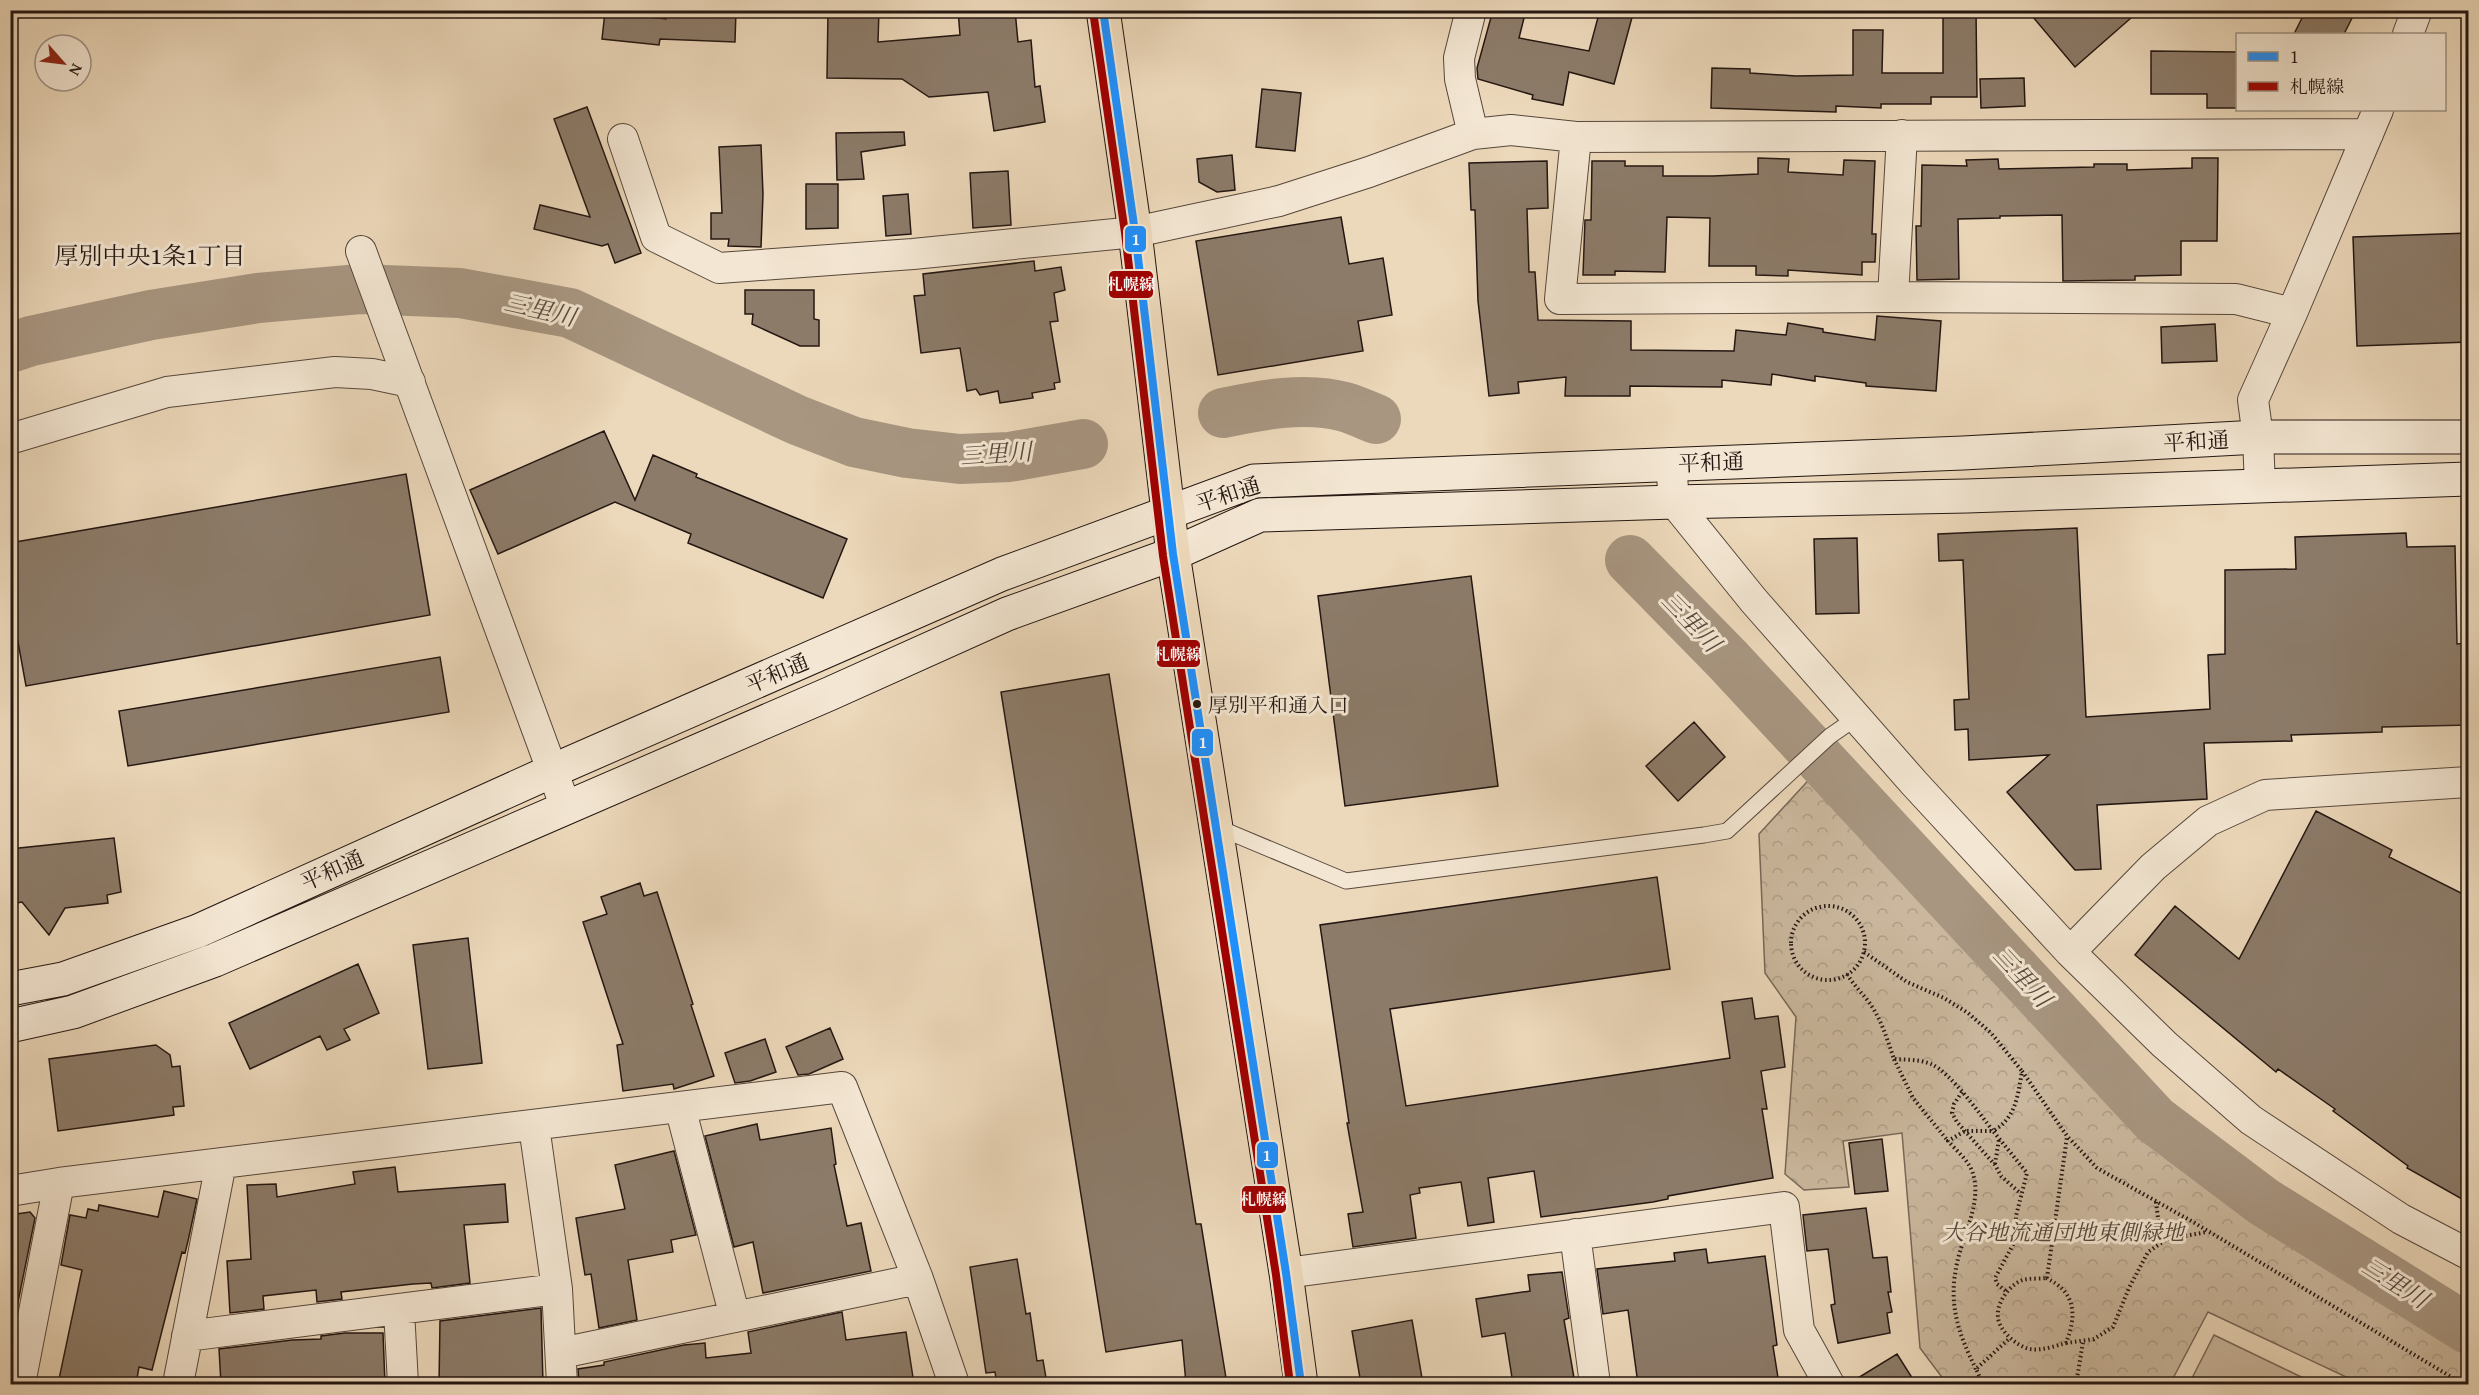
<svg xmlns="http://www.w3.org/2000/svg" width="2479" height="1395" font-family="'Gentium Book Plus','Noto Serif JP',serif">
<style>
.park{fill:url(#park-crowns);stroke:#776758;stroke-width:1.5}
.pitch{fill:#cab79d;stroke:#776758;stroke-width:1.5}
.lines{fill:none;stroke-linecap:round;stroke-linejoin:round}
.river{stroke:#a89681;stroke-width:50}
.building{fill:#8c7b69;stroke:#241712;stroke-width:1.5}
.lane-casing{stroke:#56473c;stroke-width:17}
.street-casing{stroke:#56473c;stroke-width:32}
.secondary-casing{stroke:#241712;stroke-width:35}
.highway-casing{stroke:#241712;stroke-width:35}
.path{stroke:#241712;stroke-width:4;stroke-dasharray:1.5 3;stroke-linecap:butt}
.lane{stroke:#f3e6d2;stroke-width:15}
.street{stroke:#f3e6d2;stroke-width:30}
.secondary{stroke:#f3e6d2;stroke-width:33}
.highway{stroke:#ecd8ba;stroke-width:33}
.bus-1-casing{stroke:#f3e6d2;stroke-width:12}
.bus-2-casing{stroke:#f3e6d2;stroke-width:12}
.bus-1{stroke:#1e90ff;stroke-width:8}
.bus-2{stroke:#a00000;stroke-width:8}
.bus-dot{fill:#241712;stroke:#f3e6d2;stroke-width:2}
.labels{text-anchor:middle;stroke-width:6;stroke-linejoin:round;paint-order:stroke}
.bus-label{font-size:20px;fill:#241712;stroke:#f3e6d2;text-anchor:start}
.street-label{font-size:22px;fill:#241712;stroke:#f3e6d2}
.park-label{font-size:22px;font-style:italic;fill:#56473c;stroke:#f3e6d2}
.neighbourhood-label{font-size:24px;fill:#241712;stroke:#f3e6d2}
.water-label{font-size:24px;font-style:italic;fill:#594a3e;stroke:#f3e6d2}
.line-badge{stroke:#f3e6d2;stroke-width:2}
.badge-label{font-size:16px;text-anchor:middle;font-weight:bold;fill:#fff}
</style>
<defs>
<pattern id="park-crowns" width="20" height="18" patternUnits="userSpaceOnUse" patternTransform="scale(1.5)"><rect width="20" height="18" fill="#cab79d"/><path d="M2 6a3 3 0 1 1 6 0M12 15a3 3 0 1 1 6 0" fill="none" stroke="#ad9d86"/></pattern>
</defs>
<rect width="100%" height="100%" fill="#ecd8ba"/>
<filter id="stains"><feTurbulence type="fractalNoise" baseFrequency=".00333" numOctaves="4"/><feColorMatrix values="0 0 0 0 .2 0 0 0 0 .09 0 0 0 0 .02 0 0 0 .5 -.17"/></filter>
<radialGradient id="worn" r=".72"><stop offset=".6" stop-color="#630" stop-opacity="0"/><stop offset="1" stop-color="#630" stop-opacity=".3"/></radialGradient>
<!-- park -->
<path class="park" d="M 1816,772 L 2255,1208 L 2427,1324 L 2468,1342 L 2468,1384 L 2361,1384 L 2208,1312 L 2170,1384 L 1947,1384 L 1920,1348 L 1902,1133 L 1843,1141 L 1849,1187 L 1804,1190 L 1785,1174 L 1796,1017 L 1765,973 L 1759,834 Z"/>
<!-- pitch -->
<path class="pitch" d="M 2214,1335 L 2316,1384 L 2189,1384 Z"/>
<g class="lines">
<!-- river -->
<path class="river" d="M 10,348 L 31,341 L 151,315 L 258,298 L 360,289 L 460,293 L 570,313 L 797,420 L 854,442 L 907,453 L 960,459 L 1009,457 L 1083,444
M 1223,413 C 1261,405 1306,396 1345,407 C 1355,410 1366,415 1376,419
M 1630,560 L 1728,660 L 2155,1120 L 2264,1202 L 2468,1329"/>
</g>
<!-- building -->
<path class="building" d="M 667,10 L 736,10 L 735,42 L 660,39 L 659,45 L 602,39 L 605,12 L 666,19 Z
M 828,10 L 879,10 L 878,42 L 960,35 L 958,10 L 1015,10 L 1018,42 L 1031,40 L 1035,87 L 1040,86 L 1045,122 L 994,131 L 988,92 L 929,97 L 902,79 L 827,78 Z
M 1493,10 L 1526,10 L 1519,38 L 1589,51 L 1600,10 L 1634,10 L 1614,84 L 1569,72 L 1563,105 L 1532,99 L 1533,95 L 1478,79 L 1477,68 Z
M 1943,10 L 1976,10 L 1977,97 L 1931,97 L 1931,104 L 1881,104 L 1881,108 L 1836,106 L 1836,112 L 1711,108 L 1712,68 L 1750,69 L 1750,73 L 1796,76 L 1853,75 L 1853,30 L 1883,30 L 1882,73 L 1943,73 Z
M 2027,10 L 2140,10 L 2075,67 Z
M 2306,10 L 2356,10 L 2344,34 L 2294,34 Z
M 2151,51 L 2238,52 L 2238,108 L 2207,108 L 2207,94 L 2151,94 Z
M 2024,78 L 2025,106 L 1981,108 L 1980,79 Z
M 1262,89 L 1301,93 L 1295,151 L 1256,147 Z
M 587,107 L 641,253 L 615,263 L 608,244 L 602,246 L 534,229 L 540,205 L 590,217 L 554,119 Z
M 904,132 L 905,145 L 861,152 L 864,179 L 837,180 L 836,133 Z
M 761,145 L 763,194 L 761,247 L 728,246 L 729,239 L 711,239 L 711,213 L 722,213 L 719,147 Z
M 1232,155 L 1235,190 L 1217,192 L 1199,182 L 1197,159 Z
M 1758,158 L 1789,159 L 1788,172 L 1843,175 L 1844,160 L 1875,161 L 1872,234 L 1876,234 L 1875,262 L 1862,262 L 1862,275 L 1788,270 L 1788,276 L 1756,275 L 1756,266 L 1709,266 L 1710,218 L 1667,217 L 1665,272 L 1615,271 L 1615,275 L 1583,275 L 1585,220 L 1591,220 L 1592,161 L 1625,161 L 1625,166 L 1663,166 L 1663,176 L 1713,176 L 1758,174 Z
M 2192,158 L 2218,158 L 2217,241 L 2181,241 L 2181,275 L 2135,276 L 2135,280 L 2063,281 L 2062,215 L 2000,216 L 2000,218 L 1958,219 L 1959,279 L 1917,280 L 1916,226 L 1921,226 L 1922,165 L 1967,166 L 1966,160 L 1998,159 L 1999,169 L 2094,167 L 2094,164 L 2127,164 L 2127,170 L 2192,168 Z
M 1547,161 L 1548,208 L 1527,209 L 1529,272 L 1535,272 L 1538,320 L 1631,321 L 1631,350 L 1734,351 L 1736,330 L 1786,335 L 1788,323 L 1823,329 L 1823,332 L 1875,340 L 1877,316 L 1941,321 L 1936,391 L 1866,386 L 1866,383 L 1815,376 L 1815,381 L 1772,374 L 1771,385 L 1722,380 L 1722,387 L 1630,386 L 1630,396 L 1565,396 L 1566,377 L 1518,382 L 1519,393 L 1489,396 L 1478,301 L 1475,210 L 1471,210 L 1469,163 Z
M 1008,171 L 1011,225 L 973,228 L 970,173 Z
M 806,184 L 838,184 L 838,228 L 806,229 Z
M 908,194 L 911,234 L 886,236 L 883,196 Z
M 1341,217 L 1349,264 L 1383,258 L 1392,315 L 1358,321 L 1363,351 L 1218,375 L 1196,241 Z
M 2469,233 L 2469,342 L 2357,346 L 2353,237 Z
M 1034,261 L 1035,271 L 1061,267 L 1065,290 L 1054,293 L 1058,321 L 1050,322 L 1060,382 L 1054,383 L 1055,389 L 1032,393 L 1033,398 L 1000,403 L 998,391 L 980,395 L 976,389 L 967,391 L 960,348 L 921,353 L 914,296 L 925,295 L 923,274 Z
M 745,290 L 814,290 L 814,319 L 819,320 L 819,346 L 800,346 L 752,324 L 753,314 L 745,314 Z
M 2215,324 L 2217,361 L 2162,363 L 2161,327 Z
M 604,431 L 635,500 L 653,455 L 697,474 L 696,477 L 847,539 L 823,598 L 688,543 L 691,534 L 615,502 L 498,554 L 470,490 Z
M 406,474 L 430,615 L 26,686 L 10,598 L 10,543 Z
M 2077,528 L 2086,717 L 2210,709 L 2208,655 L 2225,654 L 2225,570 L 2296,569 L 2295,537 L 2406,533 L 2407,547 L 2455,546 L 2457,644 L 2469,643 L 2469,725 L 2382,727 L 2382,732 L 2291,735 L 2292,741 L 2204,743 L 2207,799 L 2097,805 L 2101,869 L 2075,870 L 2007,792 L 2049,755 L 1969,760 L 1968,729 L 1955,730 L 1954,700 L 1969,699 L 1963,560 L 1939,561 L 1938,534 Z
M 1857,538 L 1859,613 L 1816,614 L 1814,539 Z
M 1471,576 L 1498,786 L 1345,806 L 1318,596 Z
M 440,657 L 449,712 L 128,766 L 119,711 Z
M 1109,674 L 1196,1224 L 1201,1224 L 1226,1378 L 1186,1383 L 1182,1340 L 1106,1352 L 1001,692 Z
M 1694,722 L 1725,757 L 1678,801 L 1646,766 Z
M 2316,811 L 2392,850 L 2389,857 L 2469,897 L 2469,1203 L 2407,1168 L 2408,1166 L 2333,1111 L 2335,1109 L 2278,1069 L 2276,1072 L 2135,955 L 2175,906 L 2239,959 Z
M 114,838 L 121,892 L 107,895 L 108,903 L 65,908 L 49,935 L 22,902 L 10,904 L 10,849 Z
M 1657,877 L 1670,969 L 1390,1009 L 1406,1106 L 1730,1058 L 1722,1002 L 1752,998 L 1755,1019 L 1778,1016 L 1785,1067 L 1761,1071 L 1767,1109 L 1762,1109 L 1773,1178 L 1668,1196 L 1668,1199 L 1653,1202 L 1541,1217 L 1534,1171 L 1488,1178 L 1494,1222 L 1468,1226 L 1461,1182 L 1419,1188 L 1420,1193 L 1410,1195 L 1416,1238 L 1353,1247 L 1348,1214 L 1363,1212 L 1347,1123 L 1349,1123 L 1320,925 Z
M 640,883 L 644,896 L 657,892 L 693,1004 L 691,1005 L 714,1076 L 674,1089 L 673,1084 L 623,1091 L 617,1045 L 623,1044 L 583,922 L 607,914 L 601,897 Z
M 468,938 L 482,1063 L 428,1069 L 413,945 Z
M 358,964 L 379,1013 L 344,1029 L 350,1040 L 327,1050 L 320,1036 L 250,1069 L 229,1023 Z
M 830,1028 L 843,1059 L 809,1074 L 798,1075 L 786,1047 Z
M 765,1039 L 776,1072 L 750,1081 L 735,1083 L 725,1053 Z
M 156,1045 L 170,1055 L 172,1067 L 180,1066 L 184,1106 L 173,1107 L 174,1115 L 58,1131 L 49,1059 Z
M 757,1124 L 760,1140 L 831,1128 L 836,1164 L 834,1165 L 847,1226 L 861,1223 L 871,1271 L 763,1293 L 753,1242 L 734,1247 L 705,1136 Z
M 1882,1139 L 1888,1191 L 1855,1194 L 1849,1143 Z
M 674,1151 L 696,1235 L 671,1240 L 673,1252 L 628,1260 L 637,1320 L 599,1328 L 591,1274 L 585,1275 L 576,1218 L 625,1209 L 615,1165 Z
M 395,1167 L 398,1192 L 505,1184 L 508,1222 L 464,1225 L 470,1283 L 432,1288 L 431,1283 L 413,1284 L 341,1292 L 342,1299 L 317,1302 L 316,1290 L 263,1296 L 264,1309 L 230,1313 L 227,1261 L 251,1259 L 247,1185 L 276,1184 L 277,1197 L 355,1184 L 353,1172 Z
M 164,1191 L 197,1199 L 188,1241 L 185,1253 L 182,1252 L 152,1370 L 139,1367 L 136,1384 L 58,1384 L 82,1270 L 61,1265 L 70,1215 L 86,1218 L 88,1209 L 98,1211 L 99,1205 L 158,1217 Z
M 1866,1208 L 1873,1258 L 1887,1257 L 1891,1292 L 1888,1292 L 1892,1312 L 1887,1313 L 1890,1333 L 1838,1343 L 1831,1305 L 1835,1304 L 1828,1249 L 1807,1251 L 1803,1215 Z
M 30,1212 L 35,1218 L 17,1307 L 10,1307 L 10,1215 Z
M 1706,1249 L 1708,1263 L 1765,1256 L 1777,1345 L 1773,1346 L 1779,1384 L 1638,1384 L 1628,1310 L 1603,1314 L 1597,1269 L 1675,1261 L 1674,1253 Z
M 1017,1259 L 1026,1314 L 1030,1313 L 1037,1361 L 1043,1360 L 1047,1384 L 997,1384 L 995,1372 L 986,1373 L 970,1267 Z
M 1562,1272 L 1569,1318 L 1564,1320 L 1574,1378 L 1538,1384 L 1513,1384 L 1505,1333 L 1482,1337 L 1476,1299 L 1530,1291 L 1528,1275 Z
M 541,1308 L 543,1384 L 439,1384 L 440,1321 Z
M 842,1312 L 846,1340 L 906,1332 L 914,1384 L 579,1384 L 578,1369 L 604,1365 L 604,1362 L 684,1345 L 705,1343 L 706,1358 L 751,1353 L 748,1332 Z
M 1412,1320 L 1423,1384 L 1361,1384 L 1352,1331 Z
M 345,1333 L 383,1333 L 385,1384 L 221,1384 L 219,1349 L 292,1340 L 321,1339 L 321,1336 Z
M 1897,1354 L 1916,1384 L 1848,1384 Z"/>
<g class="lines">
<defs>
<path id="lane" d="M 1217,827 L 1346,881 L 1704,835 L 1727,831 L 1830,736 L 1856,718"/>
<path id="street" d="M 1471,10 L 1459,58 L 1460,79 L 1473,134
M 2408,34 L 2417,10
M 1576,137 L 1560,299 L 1893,297 L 2236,299 L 2292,313
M 623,139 L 656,237 L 719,268 L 913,254 L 1135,232 L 1279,201 L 1369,172 L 1473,134 L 1511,130 L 1576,137 L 2368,134
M 361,251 L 566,808
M 1893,297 L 1902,135
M 10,439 L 167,392 L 335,372 L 372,374 L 410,382
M 1671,463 L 1674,502 L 1754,601 L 1914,783 L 2070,952 L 2164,1044 L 2251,1120 L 2401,1219 L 2468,1254
M 2260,487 L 2258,437 L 2253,400 L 2292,313 L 2378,110
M 2070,952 L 2153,867 L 2208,821 L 2265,795 L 2468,782
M 680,1107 L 735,1317
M 534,1126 L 557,1289 L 562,1384
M 10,1191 L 59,1183 L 842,1087 L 918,1279 L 954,1384
M 1575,1234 L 1595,1384
M 1286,1273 L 1784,1207 L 1799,1330 L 1829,1384
M 399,1310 L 403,1384
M 187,1336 L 557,1289
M 561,1353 L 918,1279
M 20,1384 L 59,1183
M 178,1384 L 221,1163"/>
<path id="secondary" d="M 10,989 L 63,979 L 198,931 L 552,771 L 1002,574 L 1254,481 L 1963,453 L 2258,437 L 2468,437
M 10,1026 L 73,1012 L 215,960 L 829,694 L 1007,614 L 1173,554 L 1260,515 L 1674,502 L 1967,496 L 2468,479"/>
<path id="highway" d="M 1103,10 L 1135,232 L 1173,554 L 1286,1273 L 1301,1384"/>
</defs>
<!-- lane casing -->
<use href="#lane" class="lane-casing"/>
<!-- street casing -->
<use href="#street" class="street-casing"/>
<!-- secondary casing -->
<use href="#secondary" class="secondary-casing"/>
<!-- highway casing -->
<use href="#highway" class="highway-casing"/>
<!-- path -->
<path class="path" d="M1791 943a37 37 0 1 1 74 0a37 37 0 1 1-74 0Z
M 1864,952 L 1907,982 L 1944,998 L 1968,1013 L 1991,1033 L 2022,1071
M 1847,974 C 1853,984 1861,992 1868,1001 C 1881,1018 1887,1039 1894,1059 C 1906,1060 1919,1059 1931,1064 C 1950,1072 1980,1114 1993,1131 C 2016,1118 2018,1095 2022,1071 L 2067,1136 L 2097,1168 L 2193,1222 L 2463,1384
M 1894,1059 L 1913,1098 L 1948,1141
M 1962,1092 L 1954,1104 L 1952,1113 L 1957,1122 L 1995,1165 L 2001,1176 L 2020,1193
M 1995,1164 L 1999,1139
M 2156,1202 L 2161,1242
M 2046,1278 C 2076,1292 2077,1315 2066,1343 C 2055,1346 2042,1351 2029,1349 C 2017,1346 1999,1331 1998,1317 C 1996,1303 2010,1284 2023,1280 C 2030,1278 2039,1279 2046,1278 Z
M 2047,1278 L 2067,1137
M 2066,1343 L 2094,1339 L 2113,1327 L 2129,1288 L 2148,1252 L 2167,1239 L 2207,1232
M 1976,1369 C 1958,1333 1948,1304 1957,1263 C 1963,1235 1982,1202 1973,1174 C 1970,1162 1956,1150 1948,1141 L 1965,1131 L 1993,1131 L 2027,1173 L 2016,1216 L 2015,1241 L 1995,1278 L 1997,1284 L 2007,1292
M 1983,1384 L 1976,1369 L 2010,1338
M 2076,1384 L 2083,1342"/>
<!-- lane -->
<use href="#lane" class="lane"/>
<!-- street -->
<use href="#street" class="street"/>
<!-- secondary -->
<use href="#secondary" class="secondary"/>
<!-- highway -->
<use href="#highway" class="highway"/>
<defs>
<path id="bus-1" d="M 1103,10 L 1135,232 L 1173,554 L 1286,1273 L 1301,1384"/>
<path id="bus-2" d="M 1093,11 L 1125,233 L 1163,556 L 1276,1275 L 1290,1384"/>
</defs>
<!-- bus-1 casing -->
<use href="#bus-1" class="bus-1-casing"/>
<!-- bus-2 casing -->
<use href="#bus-2" class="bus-2-casing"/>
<!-- bus-1 -->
<use href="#bus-1" class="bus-1"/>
<!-- bus-2 -->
<use href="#bus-2" class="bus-2"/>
</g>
<!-- markers -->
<circle class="bus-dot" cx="1197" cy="704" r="5"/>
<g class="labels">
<!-- bus labels -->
<g class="bus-label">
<text x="1208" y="712">厚別平和通入口</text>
</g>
<!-- street labels -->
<g class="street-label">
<text transform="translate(2196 441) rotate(-3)" y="8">平和通</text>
<text transform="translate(1711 462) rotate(-2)" y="8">平和通</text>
<text transform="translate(1228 494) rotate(-18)" y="8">平和通</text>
<text transform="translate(777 673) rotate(-23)" y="8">平和通</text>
<text transform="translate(332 870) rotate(-24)" y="8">平和通</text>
</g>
<!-- park labels -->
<g class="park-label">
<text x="2063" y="1240">大谷地流通団地東側緑地</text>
</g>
<!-- neighbourhood labels -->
<g class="neighbourhood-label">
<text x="150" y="264">厚別中央1条1丁目</text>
</g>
<!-- water labels -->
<g class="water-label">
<text transform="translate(540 310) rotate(13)" y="8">三里川</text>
<text transform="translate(996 454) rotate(-4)" y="8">三里川</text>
<text transform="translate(1691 622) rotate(46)" y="8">三里川</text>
<text transform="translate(2022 977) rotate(47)" y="8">三里川</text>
<text transform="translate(2395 1283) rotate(32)" y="8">三里川</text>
</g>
</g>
<g class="line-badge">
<rect x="1124" y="225" width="23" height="28" rx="6" fill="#1e90ff"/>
<rect x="1108" y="270" width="46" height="29" rx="6" fill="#a00000"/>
<rect x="1156" y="639" width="45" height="29" rx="6" fill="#a00000"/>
<rect x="1191" y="728" width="23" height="29" rx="6" fill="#1e90ff"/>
<rect x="1256" y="1141" width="23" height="28" rx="6" fill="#1e90ff"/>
<rect x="1241" y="1185" width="46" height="29" rx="6" fill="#a00000"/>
</g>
<g class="badge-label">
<text x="1136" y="245">1</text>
<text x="1131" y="290">札幌線</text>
<text x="1178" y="660">札幌線</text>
<text x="1203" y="748">1</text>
<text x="1267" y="1161">1</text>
<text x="1264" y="1205">札幌線</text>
</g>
<!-- margin -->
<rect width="2479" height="1395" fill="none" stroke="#ecd8ba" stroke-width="36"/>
<rect x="12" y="12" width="2455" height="1371" fill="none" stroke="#241712" stroke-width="3"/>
<rect x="18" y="18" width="2443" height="1359" fill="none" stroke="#241712" stroke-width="1.5"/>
<!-- legend -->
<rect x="2236" y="33" width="210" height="78" fill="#f3e6d2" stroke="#a09385" stroke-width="1.5"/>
<rect x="2248" y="52" width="30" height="9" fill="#1e90ff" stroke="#a09385" stroke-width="1.5"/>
<text x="2290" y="63" font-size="18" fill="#241712">1</text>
<rect x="2248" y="82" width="30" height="9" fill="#a00000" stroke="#a09385" stroke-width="1.5"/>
<text x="2290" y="93" font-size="18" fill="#241712">札幌線</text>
<!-- north arrow -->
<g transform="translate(63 63) rotate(118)"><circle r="28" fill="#f3e6d2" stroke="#a09385" stroke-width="1.5"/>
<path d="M0-4.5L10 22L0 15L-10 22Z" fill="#8f2418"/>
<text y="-9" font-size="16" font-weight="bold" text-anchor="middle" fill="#241712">N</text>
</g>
<rect width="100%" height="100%" filter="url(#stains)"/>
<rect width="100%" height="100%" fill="url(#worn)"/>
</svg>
